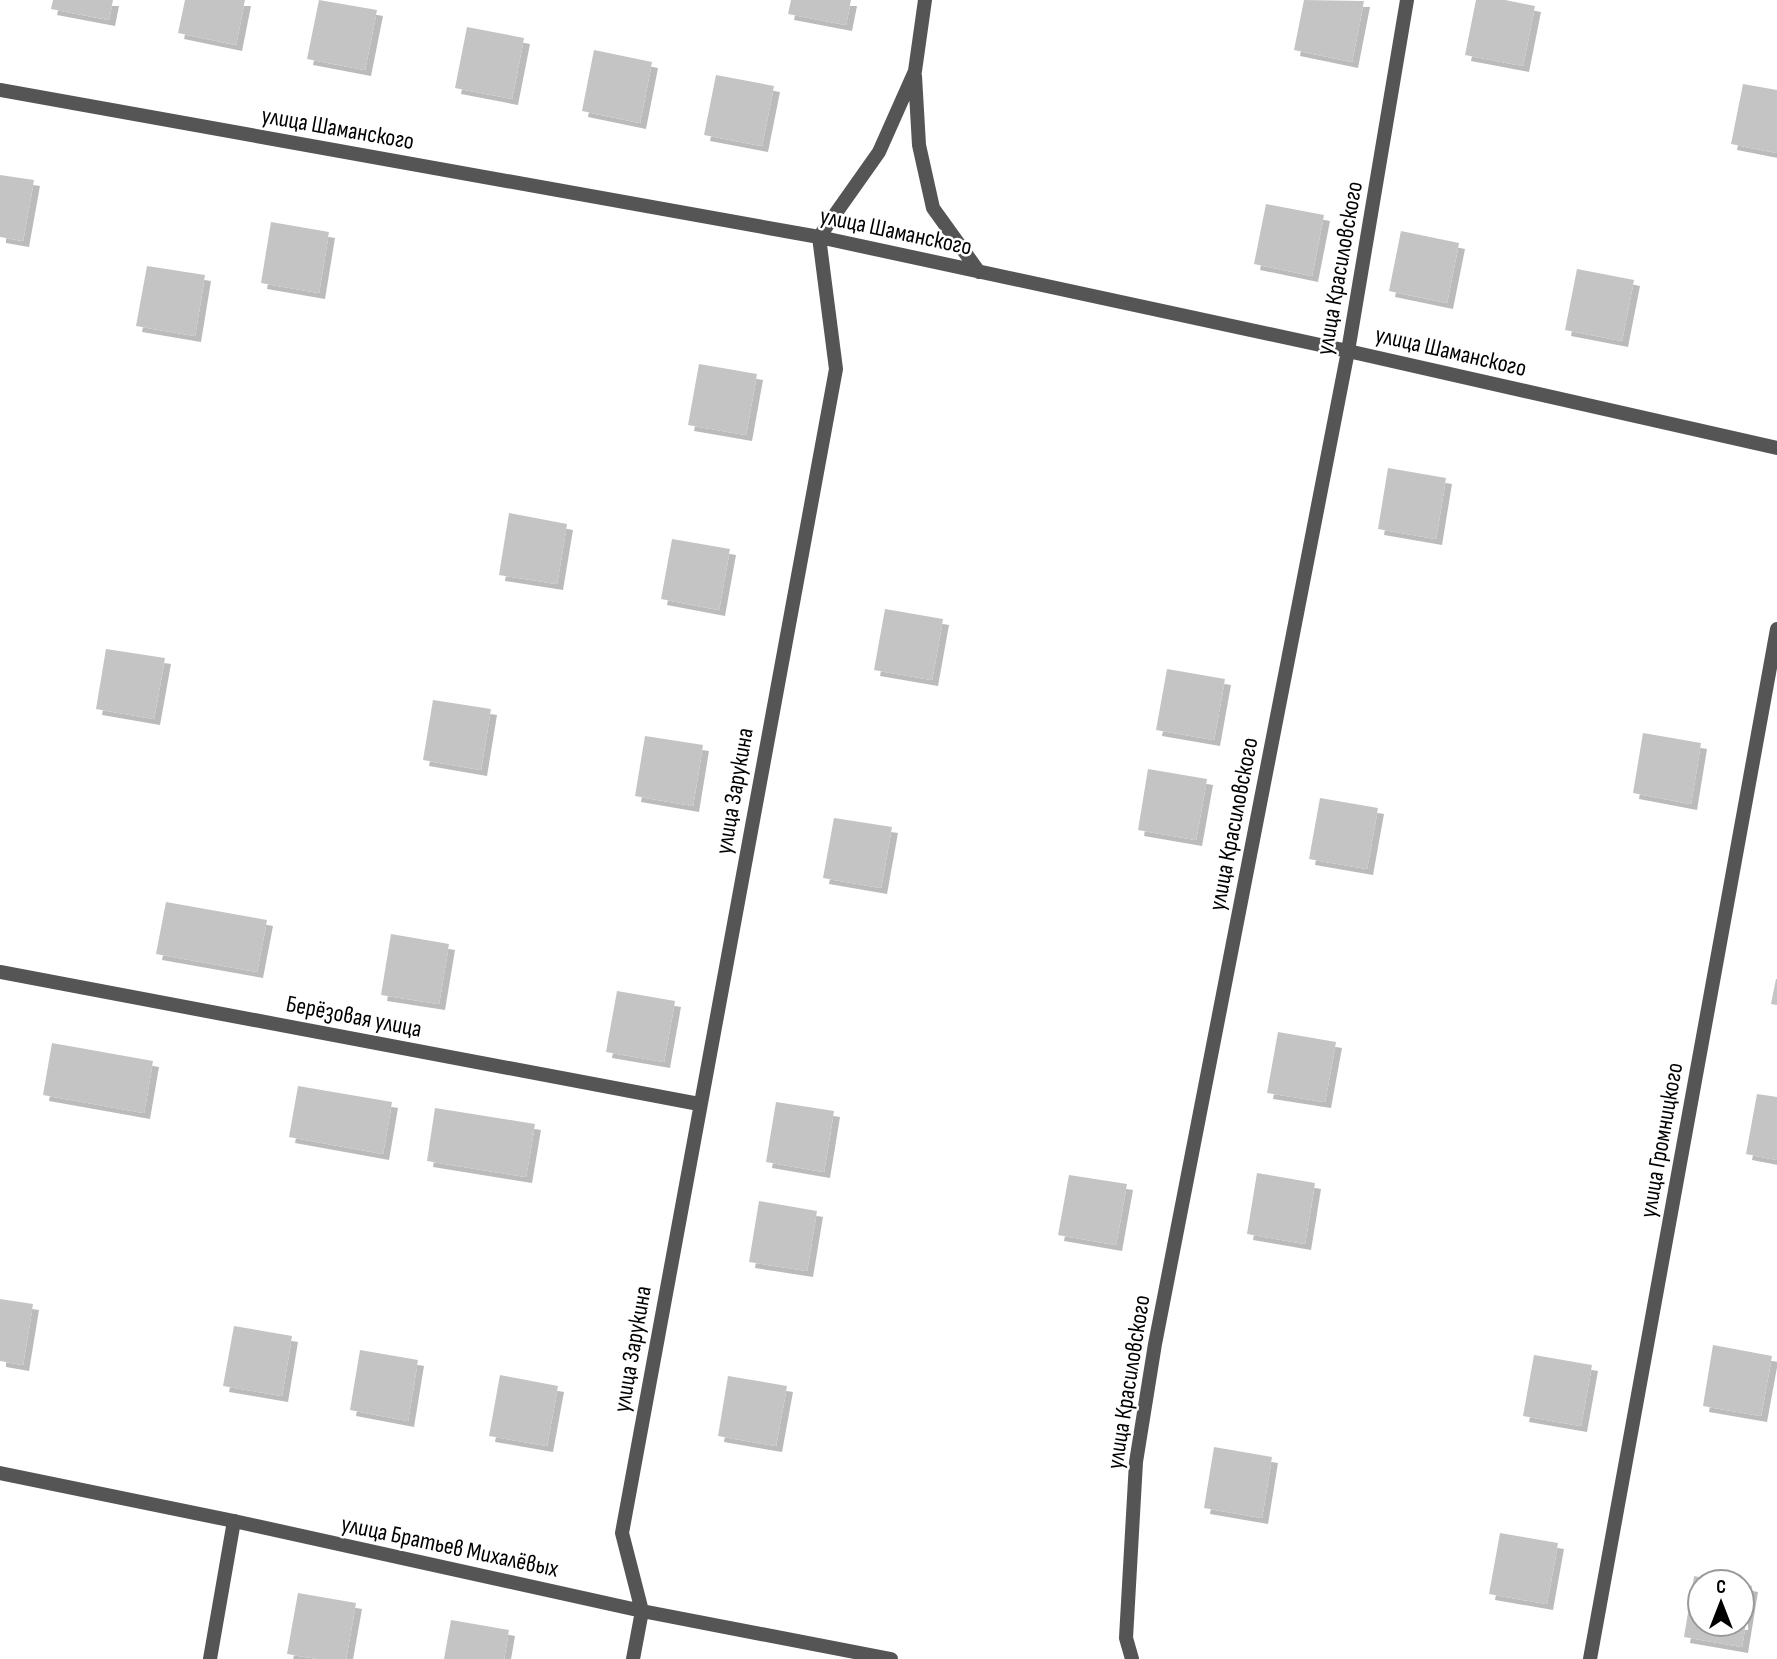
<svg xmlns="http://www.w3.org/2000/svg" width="1777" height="1659" font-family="'Sofia Sans Condensed',sans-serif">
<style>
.building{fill:#c4c4c4;filter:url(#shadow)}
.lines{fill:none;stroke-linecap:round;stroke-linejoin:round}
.service{stroke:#555;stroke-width:14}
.minor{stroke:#555;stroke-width:14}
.labels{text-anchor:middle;stroke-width:5;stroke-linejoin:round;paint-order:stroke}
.street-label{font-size:24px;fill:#000;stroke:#fff}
</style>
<defs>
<filter id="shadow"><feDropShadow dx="6" dy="6" stdDeviation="0" flood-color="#0004"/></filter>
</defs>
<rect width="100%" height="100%" fill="#fff"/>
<!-- building -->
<path class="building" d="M 53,0 L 113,0 L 109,20 L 51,9 Z
M 185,0 L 245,0 L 236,45 L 178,33 Z
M 319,0 L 377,10 L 365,70 L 307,59 Z
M 791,0 L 851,0 L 846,25 L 788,14 Z
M 1304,0 L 1364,1 L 1352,62 L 1294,50 Z
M 1476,0 L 1505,0 L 1535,6 L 1523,66 L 1465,55 Z
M 467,27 L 524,38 L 512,99 L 455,88 Z
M 594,50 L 652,62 L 640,123 L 582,111 Z
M 716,75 L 774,86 L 762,146 L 704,135 Z
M 1743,84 L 1777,90 L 1777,153 L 1731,144 Z
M 0,175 L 34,180 L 23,241 L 0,237 Z
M 1266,204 L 1324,215 L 1312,276 L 1254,264 Z
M 271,222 L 329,232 L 319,293 L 261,283 Z
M 1401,231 L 1459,243 L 1447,303 L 1389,291 Z
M 147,266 L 205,275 L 195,336 L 136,326 Z
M 1577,269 L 1634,280 L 1622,341 L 1565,330 Z
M 699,364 L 757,374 L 746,435 L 688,425 Z
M 1388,468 L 1446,478 L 1436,539 L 1378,529 Z
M 509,513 L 567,524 L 557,584 L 499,575 Z
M 672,539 L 730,549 L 719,610 L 661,599 Z
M 885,609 L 943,619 L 932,680 L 874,670 Z
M 106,649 L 165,658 L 154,719 L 96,709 Z
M 1167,669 L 1225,679 L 1214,740 L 1156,730 Z
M 433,700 L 491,709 L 481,770 L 423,760 Z
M 1643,733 L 1701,743 L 1691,804 L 1633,793 Z
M 645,736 L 703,745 L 693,806 L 635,796 Z
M 1148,769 L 1207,779 L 1196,840 L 1138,830 Z
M 1320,798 L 1378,808 L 1367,869 L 1309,859 Z
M 834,818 L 892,827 L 881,888 L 823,878 Z
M 166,902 L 267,920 L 257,972 L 156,954 Z
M 391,934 L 449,944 L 439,1004 L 381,995 Z
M 1776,979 L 1777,979 L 1777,1005 L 1771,1004 Z
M 617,991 L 675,1001 L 664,1062 L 606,1052 Z
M 1278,1032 L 1336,1042 L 1325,1102 L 1267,1093 Z
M 52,1043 L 153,1061 L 144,1113 L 43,1095 Z
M 298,1086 L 392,1102 L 383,1154 L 289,1137 Z
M 1757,1094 L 1777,1097 L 1777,1160 L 1746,1154 Z
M 776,1102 L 834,1111 L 824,1172 L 766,1162 Z
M 435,1108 L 535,1124 L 526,1177 L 427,1161 Z
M 1257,1173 L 1315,1183 L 1305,1244 L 1247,1234 Z
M 1069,1175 L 1127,1184 L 1116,1245 L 1058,1235 Z
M 759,1201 L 817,1211 L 807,1271 L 749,1262 Z
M 0,1299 L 33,1304 L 23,1365 L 0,1361 Z
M 234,1326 L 292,1336 L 282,1396 L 223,1386 Z
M 1713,1345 L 1772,1356 L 1761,1416 L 1703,1406 Z
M 360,1350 L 418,1360 L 408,1421 L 350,1410 Z
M 1534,1355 L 1592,1365 L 1581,1426 L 1523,1416 Z
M 500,1375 L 558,1386 L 547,1446 L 489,1436 Z
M 728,1376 L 787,1386 L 776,1446 L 718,1436 Z
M 1214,1447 L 1272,1457 L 1262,1518 L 1204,1508 Z
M 1500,1533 L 1558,1543 L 1547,1604 L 1489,1594 Z
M 1694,1576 L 1720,1581 L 1700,1582 L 1700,1624 L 1742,1624 L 1742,1584 L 1752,1586 L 1742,1647 L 1684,1637 Z
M 298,1593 L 356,1603 L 346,1659 L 318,1659 L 287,1654 Z
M 451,1620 L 509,1630 L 504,1659 L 444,1659 Z"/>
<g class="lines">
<!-- service -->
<path class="service" d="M 210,1659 L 234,1521"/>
<!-- minor -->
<path class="minor" d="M 915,76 L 919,145 L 933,208 L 979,272
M 0,90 L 819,237 L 1348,351 L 1777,448
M 0,972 L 699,1104
M 0,1473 L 234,1521 L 642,1611 L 891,1659
M 633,1659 L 642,1611 L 622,1533 L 836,369 L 819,237 L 879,152 L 915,71 L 925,0
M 1132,1659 L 1126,1638 L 1136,1462 L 1155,1344 L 1348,351 L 1407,0
M 1590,1659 L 1777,629"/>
</g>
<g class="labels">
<!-- street labels -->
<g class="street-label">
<text transform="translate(338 128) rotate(10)" y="8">улица Шаманского</text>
<text transform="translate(896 231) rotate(12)" y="8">улица Шаманского</text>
<text transform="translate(1339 268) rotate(-80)" y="8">улица Красиловского</text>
<text transform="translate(1451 351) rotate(13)" y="8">улица Шаманского</text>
<text transform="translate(734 791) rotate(-80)" y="8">улица Зарукина</text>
<text transform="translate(1233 824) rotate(-79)" y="8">улица Красиловского</text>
<text transform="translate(354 1016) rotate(11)" y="8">Берёзовая улица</text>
<text transform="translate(1661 1140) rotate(-80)" y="8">улица Громницкого</text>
<text transform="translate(632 1349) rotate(-80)" y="8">улица Зарукина</text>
<text transform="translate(1128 1382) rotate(-81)" y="8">улица Красиловского</text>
<text transform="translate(450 1546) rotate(12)" y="8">улица Братьев Михалёвых</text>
</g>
</g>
<!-- north arrow -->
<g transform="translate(1721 1603)"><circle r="33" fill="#ffffff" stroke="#999999" stroke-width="2"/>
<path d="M0-5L12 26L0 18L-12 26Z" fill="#000000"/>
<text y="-10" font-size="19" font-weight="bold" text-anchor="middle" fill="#000000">С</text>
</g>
</svg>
